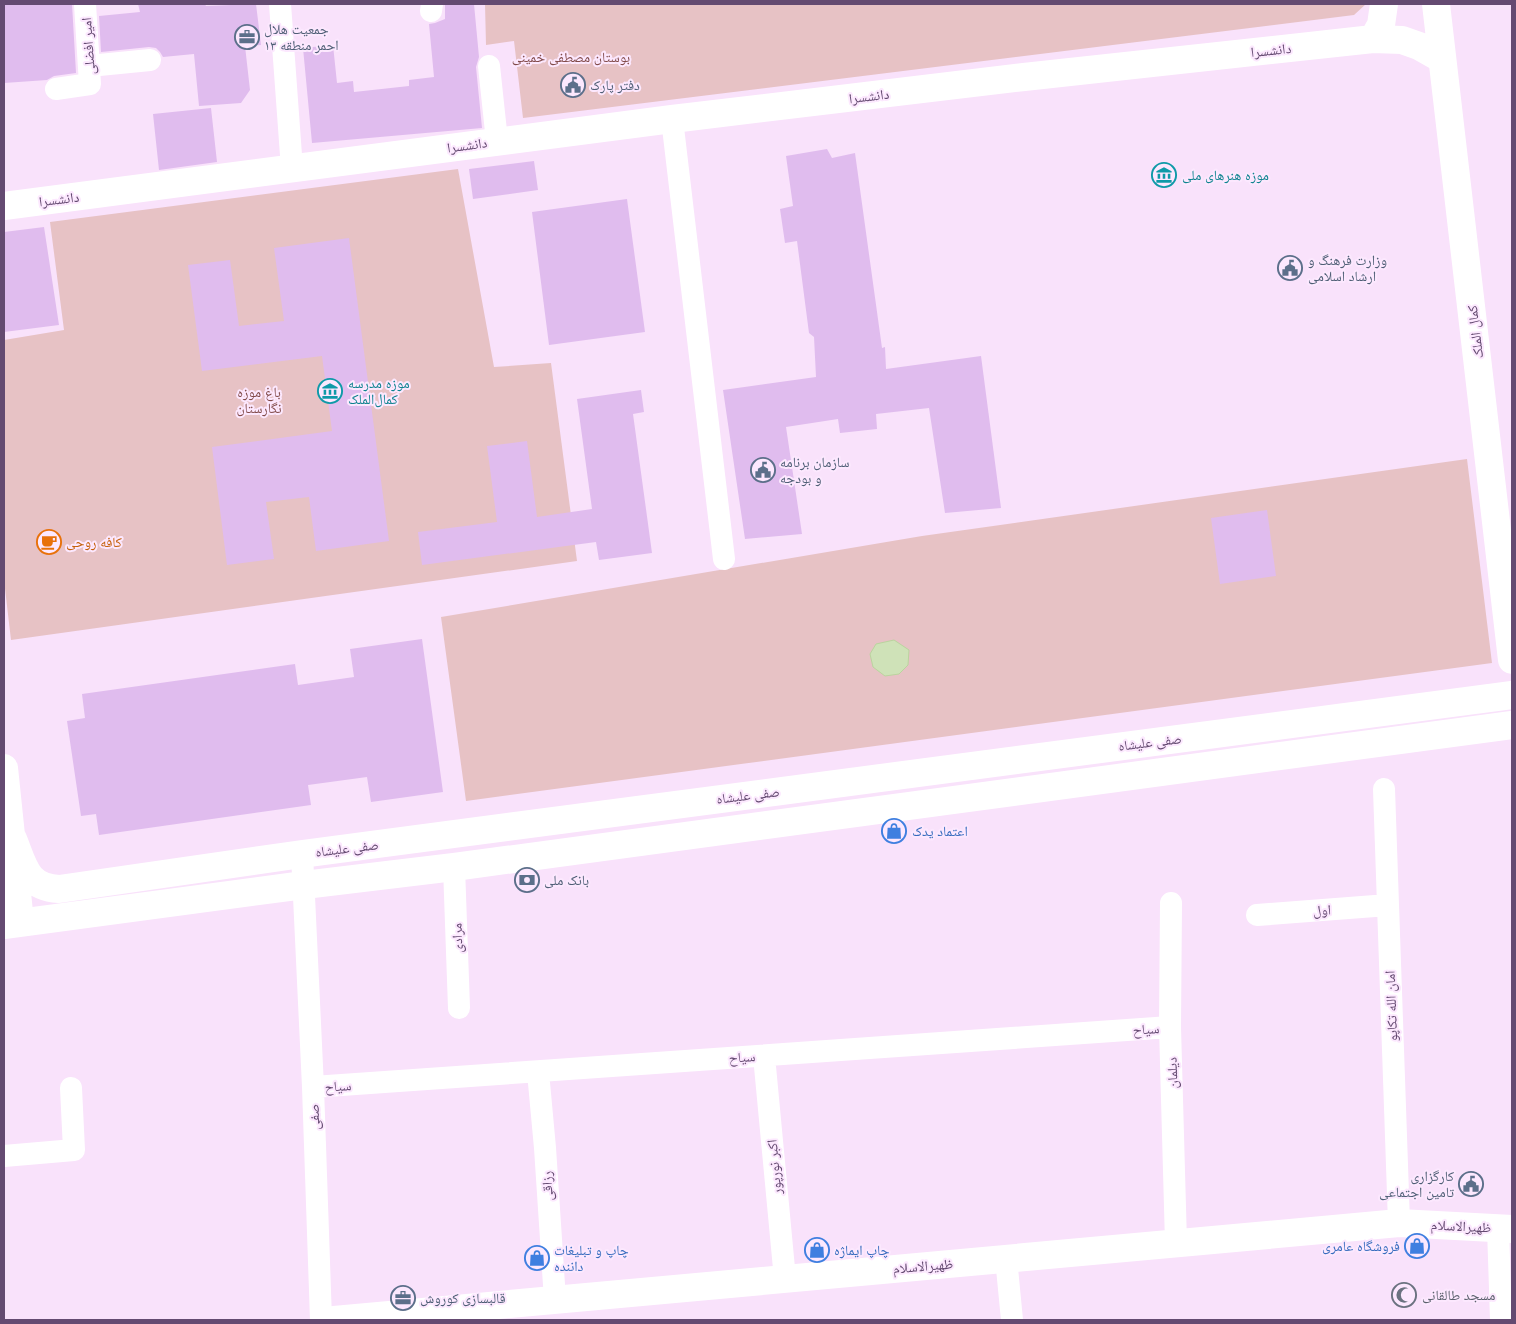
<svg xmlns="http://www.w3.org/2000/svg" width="1516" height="1324" font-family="Montserrat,'Noto Naskh Arabic',sans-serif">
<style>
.green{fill:#e7c2c5}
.water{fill:#cfe2b8;stroke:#bbd49f}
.building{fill:#e0bcee}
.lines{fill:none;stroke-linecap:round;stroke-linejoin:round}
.street{stroke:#fff;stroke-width:22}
.secondary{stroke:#fff;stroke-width:28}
.labels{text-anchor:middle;stroke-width:4;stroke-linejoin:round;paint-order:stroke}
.service-label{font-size:14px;fill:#4e5e75;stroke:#fce8fe;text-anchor:start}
.street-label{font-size:14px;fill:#644a71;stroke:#fce8fe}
.park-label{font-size:14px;fill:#814a49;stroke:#fce8fe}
.culture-label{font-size:14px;fill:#0d838f;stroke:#fce8fe;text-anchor:start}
.food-label{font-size:14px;fill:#c56008;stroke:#fce8fe;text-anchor:start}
.shop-label{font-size:14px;fill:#366cbe;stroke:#fce8fe;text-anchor:start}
.worship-label{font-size:14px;fill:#5b616d;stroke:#fce8fe;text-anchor:start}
</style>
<rect width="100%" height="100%" fill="#f9e2fb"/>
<!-- green -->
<path class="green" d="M 485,4 L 1366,4 L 1354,15 L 523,118 L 514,41 L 486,45 Z
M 458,169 L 494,367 L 551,363 L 577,561 L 11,640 L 4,580 L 4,340 L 64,330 L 50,222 Z
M 1467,459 L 1492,663 L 466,801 L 441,617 L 922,536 Z"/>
<!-- water -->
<path class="water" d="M 894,640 L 909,650 L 908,665 L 899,674 L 885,676 L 873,667 L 870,654 L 876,644 Z"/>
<!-- building -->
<path class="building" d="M 4,4 L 72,4 L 76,73 L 54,76 L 47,80 L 4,83 Z
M 138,4 L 205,4 L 206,6 L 256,4 L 261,45 L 245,46 L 250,90 L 241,103 L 199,106 L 194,54 L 163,57 L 160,52 L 156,48 L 149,47 L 101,52 L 99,16 L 140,12 Z
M 445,4 L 474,4 L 479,57 L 476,67 L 482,128 L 312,143 L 303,48 L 333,45 L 337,83 L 353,81 L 354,92 L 409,86 L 409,80 L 434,77 L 429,24 L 435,23 L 445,19 Z
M 211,108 L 217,162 L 159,170 L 153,114 Z
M 827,149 L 832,158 L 855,153 L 882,348 L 885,347 L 886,369 L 981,356 L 1001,508 L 945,513 L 929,408 L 876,414 L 877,429 L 840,433 L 838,419 L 786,427 L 802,534 L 745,539 L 723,390 L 816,377 L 814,337 L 809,333 L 797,241 L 785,243 L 780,209 L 793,206 L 786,156 Z
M 534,161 L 538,190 L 473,199 L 469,169 Z
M 627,199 L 645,332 L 549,345 L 532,212 Z
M 44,227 L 59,325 L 4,332 L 4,232 Z
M 349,238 L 389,541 L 316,551 L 309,497 L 266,502 L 274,559 L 227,565 L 212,447 L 332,431 L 322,356 L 202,371 L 188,265 L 230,260 L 239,326 L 284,321 L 274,248 Z
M 641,390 L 644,412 L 633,414 L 652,553 L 599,560 L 596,542 L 422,565 L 418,532 L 497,522 L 487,446 L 527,441 L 537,517 L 592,509 L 577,399 Z
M 1267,510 L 1276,576 L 1220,584 L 1211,518 Z
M 422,639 L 443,792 L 371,802 L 367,777 L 308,785 L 311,805 L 99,835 L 96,814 L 81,816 L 67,721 L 85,718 L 82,694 L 295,664 L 298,685 L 354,677 L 350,649 Z"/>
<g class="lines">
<!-- street -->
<path class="street" d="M 280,4 L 292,169
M 431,11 L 432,4
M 89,66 L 150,60
M 489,66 L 497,141
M 56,89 L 90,84 L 85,4
M 672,119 L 724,559
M 1384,789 L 1399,1223
M 302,854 L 313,1087 L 321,1320
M 454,867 L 459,1008
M 1171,903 L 1170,1027 L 1176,1243
M 1257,915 L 1388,905
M 764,1056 L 785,1279
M 538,1072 L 545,1148 L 555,1300
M 313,1087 L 1170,1027
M 4,1156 L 74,1150 L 71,1088
M 1498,1228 L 1501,1320
M 1006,1258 L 1012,1320"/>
<!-- secondary -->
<path class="secondary" d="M 1436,4 L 1512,660
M 1373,39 L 1381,25 L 1384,4
M 4,206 L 672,119 L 1024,77 L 1373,39 L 1402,40 L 1419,46 L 1442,59
M 4,768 L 20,922
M 13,839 C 24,866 26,887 59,889 L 302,854 L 1512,695
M 4,925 L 304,885 L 454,867 L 1512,725
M 334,1320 L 1399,1223 L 1512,1229"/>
</g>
<!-- icons -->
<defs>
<symbol id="office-ring" viewBox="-11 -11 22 22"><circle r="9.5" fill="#fce8fe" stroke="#5c6f8a" stroke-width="1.5"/><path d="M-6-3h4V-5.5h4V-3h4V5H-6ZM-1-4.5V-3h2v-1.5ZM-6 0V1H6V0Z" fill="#5c6f8a"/></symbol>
<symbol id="civic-ring" viewBox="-11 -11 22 22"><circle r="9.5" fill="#fce8fe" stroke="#5c6f8a" stroke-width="1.5"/><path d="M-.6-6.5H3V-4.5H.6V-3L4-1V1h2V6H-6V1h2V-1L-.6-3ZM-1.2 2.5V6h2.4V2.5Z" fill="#5c6f8a"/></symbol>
<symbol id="museum-ring" viewBox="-11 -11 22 22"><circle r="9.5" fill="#fce8fe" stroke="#0f9aa8" stroke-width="1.5"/><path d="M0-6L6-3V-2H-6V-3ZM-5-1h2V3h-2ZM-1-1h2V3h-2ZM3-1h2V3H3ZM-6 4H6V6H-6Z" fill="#0f9aa8"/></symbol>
<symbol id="cafe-ring" viewBox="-11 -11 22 22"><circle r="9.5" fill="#fce8fe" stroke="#e8710a" stroke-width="1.5"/><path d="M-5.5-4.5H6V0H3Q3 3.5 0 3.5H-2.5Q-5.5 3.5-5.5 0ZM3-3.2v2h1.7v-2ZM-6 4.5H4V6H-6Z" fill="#e8710a"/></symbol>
<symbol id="shop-ring" viewBox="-11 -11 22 22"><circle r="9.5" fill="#fce8fe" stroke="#3f7fe0" stroke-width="1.5"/><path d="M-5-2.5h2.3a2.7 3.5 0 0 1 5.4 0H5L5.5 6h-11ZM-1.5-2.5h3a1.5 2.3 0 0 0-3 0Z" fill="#3f7fe0"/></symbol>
<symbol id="bank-ring" viewBox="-11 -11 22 22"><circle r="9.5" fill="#fce8fe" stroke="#5c6f8a" stroke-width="1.5"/><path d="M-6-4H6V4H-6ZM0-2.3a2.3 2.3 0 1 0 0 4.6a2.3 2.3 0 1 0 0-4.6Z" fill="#5c6f8a"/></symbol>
<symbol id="mosque-ring" viewBox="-11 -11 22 22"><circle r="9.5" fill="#fce8fe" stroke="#6b7280" stroke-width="1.5"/><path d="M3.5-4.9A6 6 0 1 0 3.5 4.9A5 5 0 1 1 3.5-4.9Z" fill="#6b7280"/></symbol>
</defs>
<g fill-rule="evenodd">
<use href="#office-ring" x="233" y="23" width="28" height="28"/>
<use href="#civic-ring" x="559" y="71" width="28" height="28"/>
<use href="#museum-ring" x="1150" y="161" width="28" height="28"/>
<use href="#civic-ring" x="1276" y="254" width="28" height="28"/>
<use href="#museum-ring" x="316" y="377" width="28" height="28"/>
<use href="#civic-ring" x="749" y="456" width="28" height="28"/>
<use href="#cafe-ring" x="35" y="528" width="28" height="28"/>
<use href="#shop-ring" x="880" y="817" width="28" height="28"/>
<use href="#bank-ring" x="513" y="866" width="28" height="28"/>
<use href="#civic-ring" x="1457" y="1170" width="28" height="28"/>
<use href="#shop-ring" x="1403" y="1232" width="28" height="28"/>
<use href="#shop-ring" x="803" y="1236" width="28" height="28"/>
<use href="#shop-ring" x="523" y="1244" width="28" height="28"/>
<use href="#mosque-ring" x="1390" y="1281" width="28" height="28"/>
<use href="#office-ring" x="389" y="1284" width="28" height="28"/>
</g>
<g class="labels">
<!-- service labels -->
<g class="service-label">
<text x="264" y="34">جمعیت هلال<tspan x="264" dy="16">احمر منطقه ۱۳</tspan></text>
<text x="590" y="90">دفتر پارک</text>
<text x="1308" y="265">وزارت فرهنگ و<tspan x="1308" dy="16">ارشاد اسلامی</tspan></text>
<text x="780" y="467">سازمان برنامه<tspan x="780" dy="16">و بودجه</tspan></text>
<text x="544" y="885">بانک ملی</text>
<text x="1454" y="1181" text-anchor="end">کارگزاری<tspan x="1454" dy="16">تامین اجتماعی</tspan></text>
<text x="420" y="1303">قالبسازی کوروش</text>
</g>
<!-- street labels -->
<g class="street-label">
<text transform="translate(88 46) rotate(-94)" y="5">امیر افضلی</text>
<text transform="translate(1271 50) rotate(-6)" y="5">دانشسرا</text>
<text transform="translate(869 96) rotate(-7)" y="5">دانشسرا</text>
<text transform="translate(467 145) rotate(-8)" y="5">دانشسرا</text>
<text transform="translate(59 199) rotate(-7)" y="5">دانشسرا</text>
<text transform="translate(1475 332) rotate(-97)" y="5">کمال الملک</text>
<text transform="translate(1150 742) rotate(-7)" y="5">صفی علیشاه</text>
<text transform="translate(748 795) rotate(-7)" y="5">صفی علیشاه</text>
<text transform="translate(347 848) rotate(-7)" y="5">صفی علیشاه</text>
<text transform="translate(1322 910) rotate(-4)" y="5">اول</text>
<text transform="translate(457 938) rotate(-92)" y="5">مرادی</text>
<text transform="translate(1391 1006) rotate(-92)" y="5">امان الله تکاپو</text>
<text transform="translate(1146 1029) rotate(-4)" y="5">سیاح</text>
<text transform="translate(742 1057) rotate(-4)" y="5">سیاح</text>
<text transform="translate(1172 1073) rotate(-92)" y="5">دیلمان</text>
<text transform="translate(338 1086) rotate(-4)" y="5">سیاح</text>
<text transform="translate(314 1117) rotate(-92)" y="5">صفی</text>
<text transform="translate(774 1167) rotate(-95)" y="5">اکبر نورپور</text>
<text transform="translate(547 1186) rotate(-93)" y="5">رزاقی</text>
<text transform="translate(1461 1226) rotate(3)" y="5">ظهیرالاسلام</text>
<text transform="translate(923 1266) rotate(-5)" y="5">ظهیرالاسلام</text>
</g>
<!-- park labels -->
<g class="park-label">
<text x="571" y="62">بوستان مصطفی خمینی</text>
<text x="259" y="397">باغ موزه<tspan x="259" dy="16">نگارستان</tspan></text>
</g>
<!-- culture labels -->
<g class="culture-label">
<text x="1182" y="180">موزه هنرهای ملی</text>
<text x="348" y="388">موزه مدرسه<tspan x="348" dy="16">کمال‌الملک</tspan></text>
</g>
<!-- food labels -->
<g class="food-label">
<text x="66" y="547">کافه روحی</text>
</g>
<!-- shop labels -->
<g class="shop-label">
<text x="912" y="836">اعتماد یدک</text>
<text x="1400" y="1251" text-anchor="end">فروشگاه عامری</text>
<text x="554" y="1255">چاپ و تبلیغات<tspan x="554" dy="16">داننده</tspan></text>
<text x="834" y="1255">چاپ ایماژه</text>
</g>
<!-- worship labels -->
<g class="worship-label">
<text x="1422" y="1300">مسجد طالقانی</text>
</g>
</g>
<!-- border -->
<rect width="1516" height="1324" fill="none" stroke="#644a71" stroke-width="10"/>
</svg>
